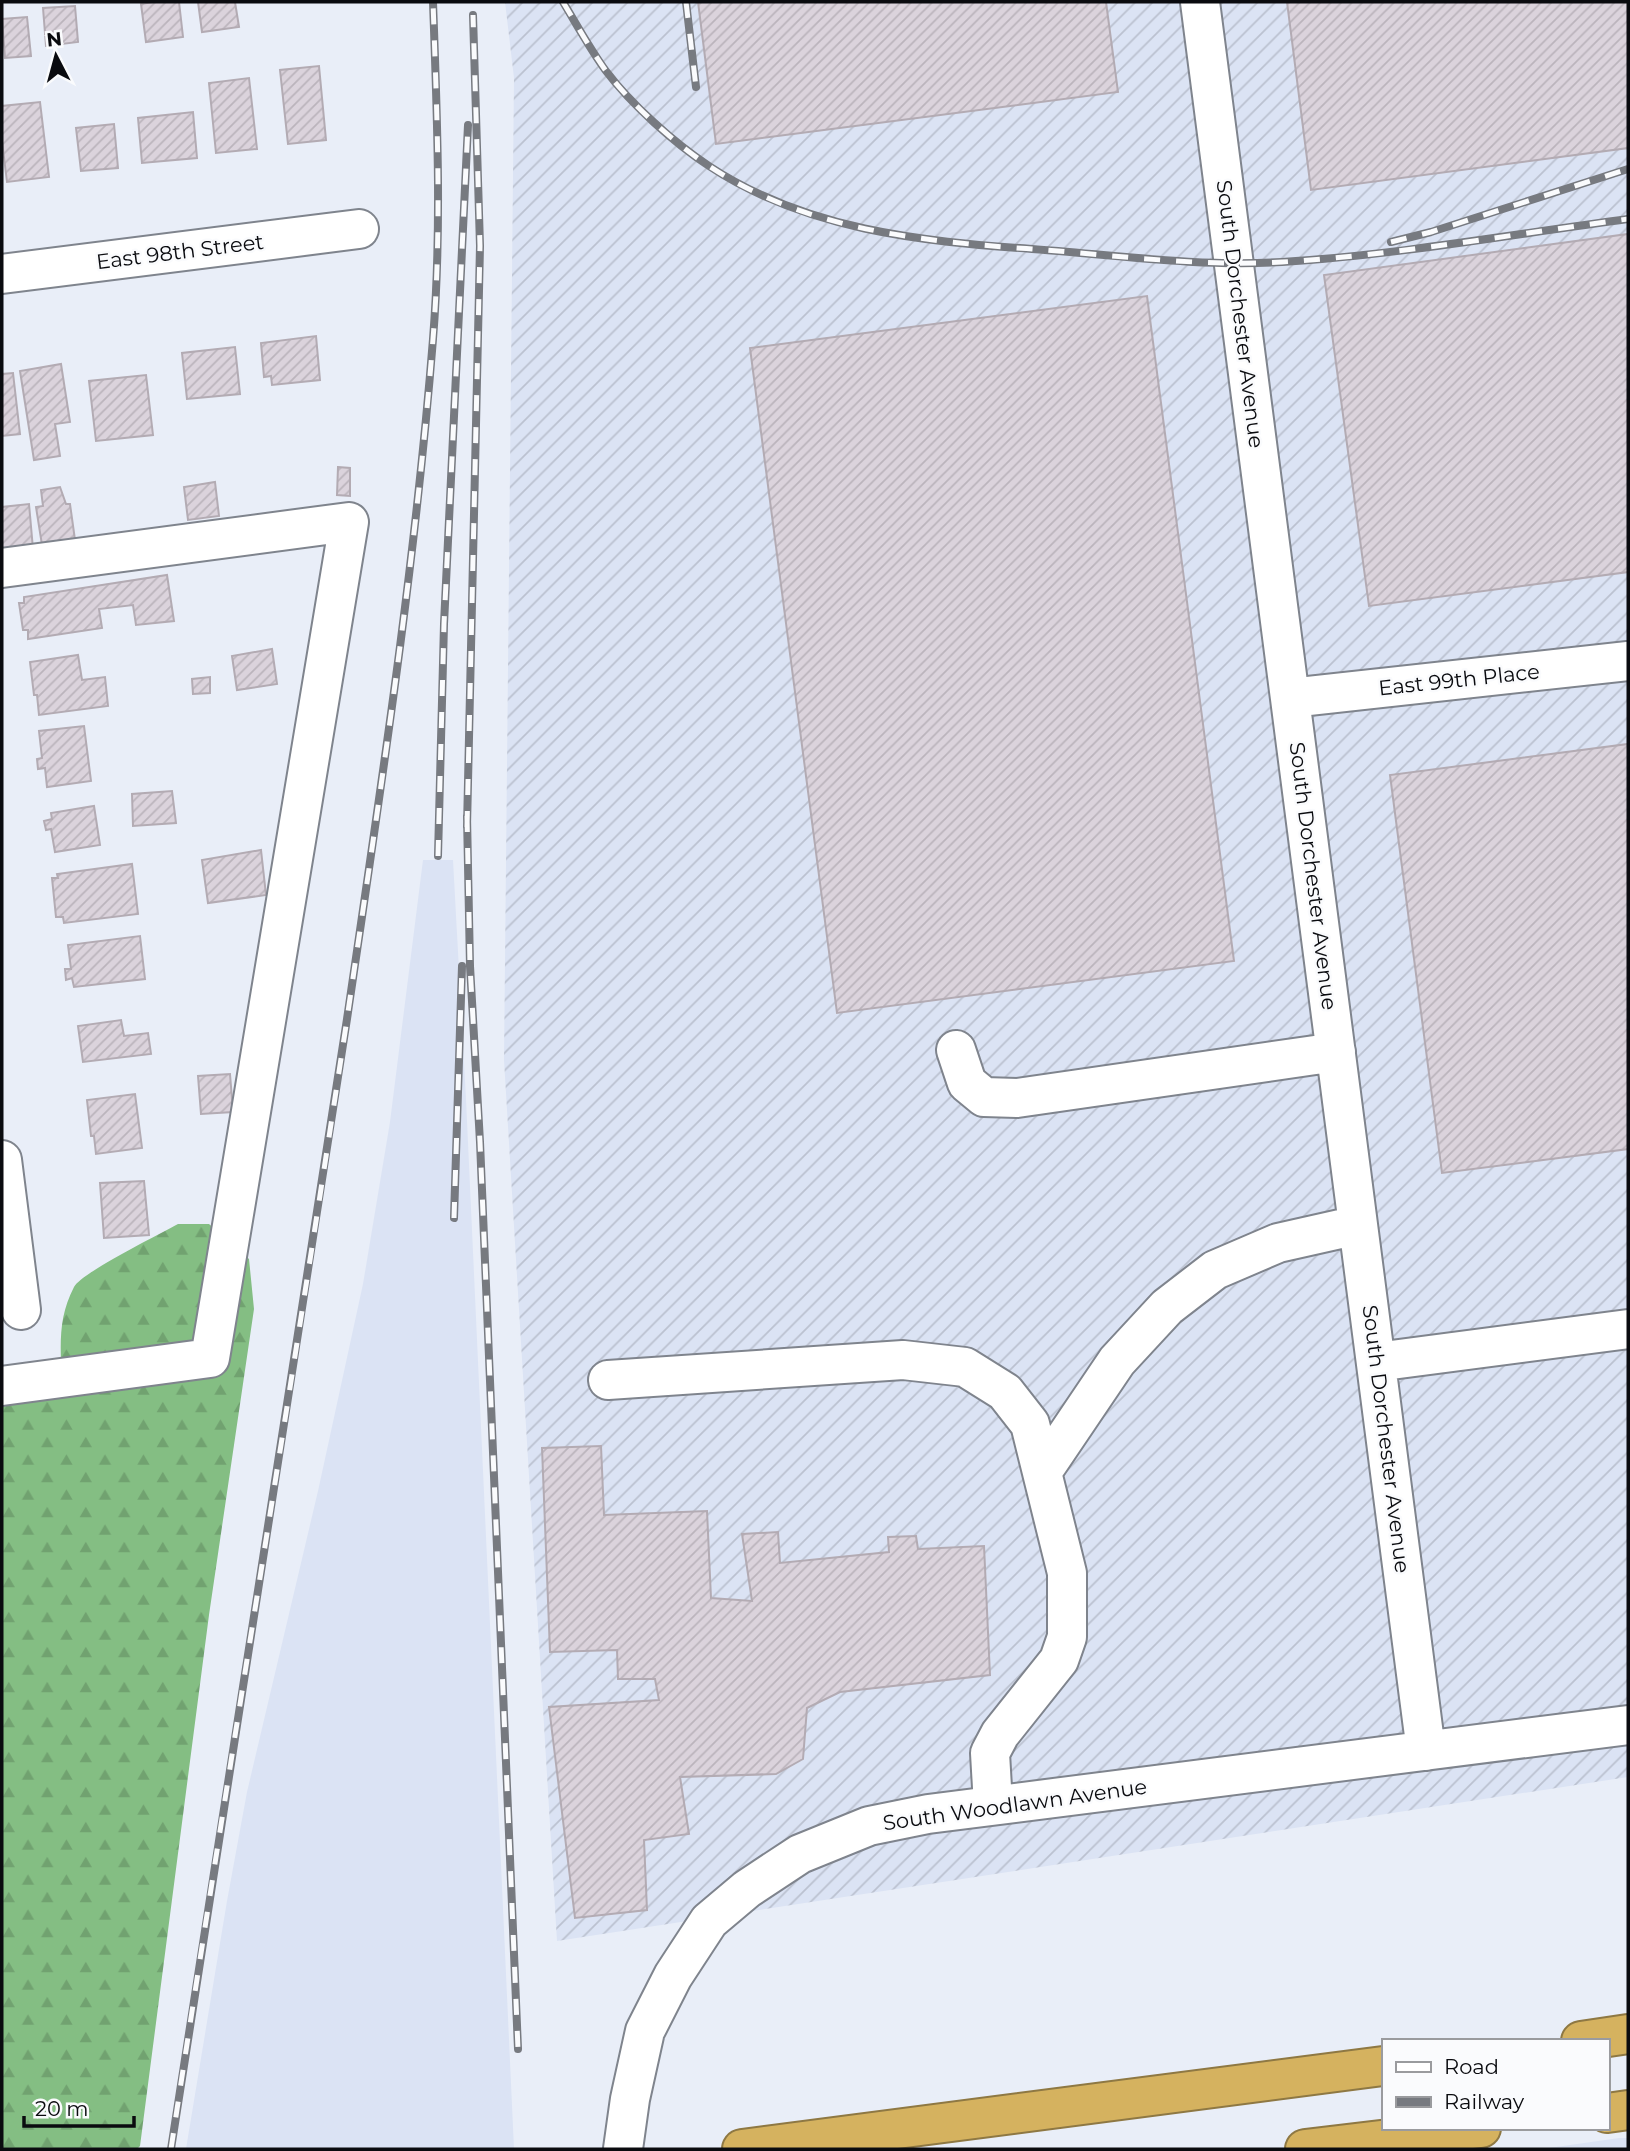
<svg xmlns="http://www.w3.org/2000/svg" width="1630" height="2151" font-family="Montserrat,sans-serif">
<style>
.built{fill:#dbe3f4}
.industrial{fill:url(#industrial-furrows)}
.forest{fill:url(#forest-firs)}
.building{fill:url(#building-hatch);stroke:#b3abb3;stroke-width:2}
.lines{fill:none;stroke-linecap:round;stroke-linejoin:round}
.minor-casing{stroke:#7f848d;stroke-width:42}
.highway-casing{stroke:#8e7843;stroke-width:42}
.minor{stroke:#fff;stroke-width:38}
.highway{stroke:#d5b25f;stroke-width:38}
.rail-casing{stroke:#777a80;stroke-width:8}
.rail{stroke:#fafbfd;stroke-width:5;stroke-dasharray:16;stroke-linecap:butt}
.labels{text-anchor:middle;stroke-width:5;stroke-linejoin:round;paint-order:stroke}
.street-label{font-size:21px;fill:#0a0b0f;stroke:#fafbfd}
</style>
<defs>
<pattern id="industrial-furrows" width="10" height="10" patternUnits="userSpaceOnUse" patternTransform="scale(1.75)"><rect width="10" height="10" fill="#dbe3f4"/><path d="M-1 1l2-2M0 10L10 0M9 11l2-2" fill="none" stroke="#bbc1d0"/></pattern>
<pattern id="forest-firs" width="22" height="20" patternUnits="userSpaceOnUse" patternTransform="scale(1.75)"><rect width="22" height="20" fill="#84be83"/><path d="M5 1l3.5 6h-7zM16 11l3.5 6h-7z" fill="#71a270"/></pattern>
<pattern id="building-hatch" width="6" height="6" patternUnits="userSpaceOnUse" patternTransform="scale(1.75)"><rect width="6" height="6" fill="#dbd3dc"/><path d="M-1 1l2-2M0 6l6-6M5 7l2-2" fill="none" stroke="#bbb4bc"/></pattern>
</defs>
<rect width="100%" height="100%" fill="#e9eef8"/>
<!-- built -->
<path class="built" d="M 423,860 L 453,860 L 466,1099 L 514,2149 L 186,2149 L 227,1901 L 247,1792 L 318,1491 L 363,1284 L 390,1122 Z
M 1619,2138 L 1628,2138 L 1628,2149 L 1542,2149 Z"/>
<!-- industrial -->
<path class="industrial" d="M 505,2 L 1628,2 L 1628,1777 L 557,1941 L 504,1060 L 514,78 Z"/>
<!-- forest -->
<path class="forest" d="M 178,1224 L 209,1224 L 249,1259 L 254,1309 L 209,1615 L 140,2146 L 137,2149 L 2,2149 L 2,1400 L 61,1362 C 60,1334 61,1312 74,1287 C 81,1273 160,1234 178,1224 Z"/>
<!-- building -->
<path class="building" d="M 153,2 L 179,2 L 183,37 L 146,42 L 141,4 Z
M 198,2 L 235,2 L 239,27 L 202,32 Z
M 698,2 L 1106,2 L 1118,92 L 716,144 Z
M 1287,2 L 1628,2 L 1628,148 L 1311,190 Z
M 75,6 L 78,42 L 46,46 L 43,8 Z
M 27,17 L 31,56 L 5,58 L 2,19 Z
M 319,66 L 326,140 L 288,144 L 280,70 Z
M 249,78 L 257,149 L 216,153 L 209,83 Z
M 40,102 L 49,177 L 7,182 L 2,141 L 2,106 Z
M 193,112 L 197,158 L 142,163 L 138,118 Z
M 114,124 L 118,168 L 81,171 L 76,128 Z
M 1628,234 L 1628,572 L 1369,606 L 1324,275 Z
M 1147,296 L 1234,961 L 837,1013 L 750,348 Z
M 316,336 L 320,380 L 272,385 L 271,376 L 264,377 L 261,343 Z
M 235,347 L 240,394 L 187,399 L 182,353 Z
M 61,364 L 70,422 L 55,424 L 60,456 L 34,460 L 20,371 Z
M 13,373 L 20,434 L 2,436 L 2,374 Z
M 146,375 L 153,435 L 96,441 L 89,381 Z
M 338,467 L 350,468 L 350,496 L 337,495 Z
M 215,482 L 219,516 L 188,520 L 184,487 Z
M 60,487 L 66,504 L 70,504 L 75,540 L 42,545 L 36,507 L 43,506 L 41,490 Z
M 29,504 L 33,549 L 2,552 L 2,507 Z
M 167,575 L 174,621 L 136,625 L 133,605 L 99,609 L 102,628 L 28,639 L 28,630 L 23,630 L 19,603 L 24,603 L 24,597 Z
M 272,649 L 277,684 L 237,690 L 232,656 Z
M 78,655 L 82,680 L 105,677 L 108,706 L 39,715 L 37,695 L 34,695 L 30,662 Z
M 210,677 L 210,693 L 193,694 L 192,679 Z
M 84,726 L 91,781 L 47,787 L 45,768 L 38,769 L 37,759 L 42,758 L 39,731 Z
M 1628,744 L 1628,1149 L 1442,1173 L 1390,775 Z
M 172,791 L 176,823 L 133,826 L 132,794 Z
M 94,806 L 100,845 L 55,852 L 51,829 L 46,830 L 44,821 L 52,819 L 51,813 Z
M 261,850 L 266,895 L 208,903 L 202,860 Z
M 132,864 L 138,914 L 64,923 L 63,917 L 56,917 L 52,878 L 58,878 L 57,874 Z
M 140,936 L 145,979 L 74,987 L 72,978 L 66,980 L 65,969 L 71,969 L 68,945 Z
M 121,1020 L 124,1036 L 148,1033 L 151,1054 L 83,1062 L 78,1026 Z
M 230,1074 L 233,1112 L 201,1114 L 198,1076 Z
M 135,1094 L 142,1148 L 96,1154 L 94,1136 L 91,1136 L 87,1100 Z
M 144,1181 L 149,1235 L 104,1238 L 100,1183 Z
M 601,1446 L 604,1515 L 707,1511 L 711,1598 L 752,1601 L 742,1534 L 778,1532 L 780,1563 L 889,1552 L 888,1537 L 916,1536 L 918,1549 L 984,1546 L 990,1675 L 840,1692 L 807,1708 L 803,1759 L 776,1774 L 680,1777 L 689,1834 L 644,1840 L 647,1910 L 575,1918 L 549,1707 L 659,1700 L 655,1679 L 618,1679 L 617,1650 L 550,1652 L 542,1448 Z"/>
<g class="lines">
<defs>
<path id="minor" d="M 1200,2 L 1426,1751
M 2,274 L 359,229
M 2,568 L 349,522 L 210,1358 L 2,1386
M 1290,698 L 1628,661
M 956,1050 L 967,1083 L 984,1097 L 1017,1098 L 1336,1052
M 2,1160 L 21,1310
M 1376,1362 L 1628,1329
M 608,1380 L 903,1360 L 965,1367 L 1005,1392 L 1030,1424 L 1067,1573 L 1067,1637 L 1059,1660 L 1000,1734 L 990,1753 L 993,1805
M 1042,1472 L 1117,1361 L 1167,1307 L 1215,1270 L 1278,1243 L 1358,1225
M 623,2149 L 630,2099 L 645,2031 L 673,1976 L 709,1921 L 747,1889 L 800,1854 L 869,1826 L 928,1814 L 1628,1725"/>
<path id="highway" d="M 1581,2041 L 1628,2034
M 1607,2113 L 1628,2110
M 742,2149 L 1383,2066
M 1305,2149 L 1481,2128"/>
</defs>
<!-- minor casing -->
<use href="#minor" class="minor-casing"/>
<!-- highway casing -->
<use href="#highway" class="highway-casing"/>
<!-- minor -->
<use href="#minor" class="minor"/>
<!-- highway -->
<use href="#highway" class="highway"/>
<defs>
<path id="rail" d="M 563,2 C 577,25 590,49 606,71 C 631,104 674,143 709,166 C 806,230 919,241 1032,249 C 1114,255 1199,267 1282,262 C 1396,255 1514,234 1628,219
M 686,2 L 696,87
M 1391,242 L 1431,232 L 1628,169
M 467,816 L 470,966 L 480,1142 L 518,2049
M 467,827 L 480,246 L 473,15
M 438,856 L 444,624 L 468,125
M 454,1218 L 462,966
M 171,2149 C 228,1772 290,1396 347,1019 C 380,793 415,567 433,339 C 442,227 437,114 433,2"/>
</defs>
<!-- rail casing -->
<use href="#rail" class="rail-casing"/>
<!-- rail -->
<use href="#rail" class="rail"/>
</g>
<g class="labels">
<!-- street labels -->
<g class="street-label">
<text transform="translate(180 252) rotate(-7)" y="7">East 98th Street</text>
<text transform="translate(1240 314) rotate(83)" y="7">South Dorchester Avenue</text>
<text transform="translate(1459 680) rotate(-6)" y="7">East 99th Place</text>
<text transform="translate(1313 876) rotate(83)" y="7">South Dorchester Avenue</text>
<text transform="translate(1386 1439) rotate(83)" y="7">South Dorchester Avenue</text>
<text transform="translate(1015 1805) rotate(-8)" y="7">South Woodlawn Avenue</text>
</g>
</g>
<!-- border -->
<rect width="1630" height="2151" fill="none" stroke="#0a0b0f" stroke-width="7"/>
<!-- legend -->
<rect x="1382" y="2039" width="228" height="91" fill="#fafbfd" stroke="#9a9b9e" stroke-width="2"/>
<rect x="1396" y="2062" width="35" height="10" fill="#ffffff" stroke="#9a9b9e" stroke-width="2"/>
<text x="1444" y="2074" font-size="21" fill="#0a0b0f">Road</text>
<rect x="1396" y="2097" width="35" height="10" fill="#777a80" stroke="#9a9b9e" stroke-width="2"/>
<text x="1444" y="2109" font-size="21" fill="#0a0b0f">Railway</text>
<!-- north arrow -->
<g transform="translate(56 56) rotate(354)" stroke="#fafbfd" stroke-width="5" paint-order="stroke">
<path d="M0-5L12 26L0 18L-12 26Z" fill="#0a0b0f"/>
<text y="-10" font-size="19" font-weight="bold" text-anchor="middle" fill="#0a0b0f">N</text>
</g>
<!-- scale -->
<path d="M24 2116v10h110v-10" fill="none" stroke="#0a0b0f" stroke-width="3.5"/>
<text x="35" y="2116" font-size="21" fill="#0a0b0f" stroke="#fafbfd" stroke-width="5" paint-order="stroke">20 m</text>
</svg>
